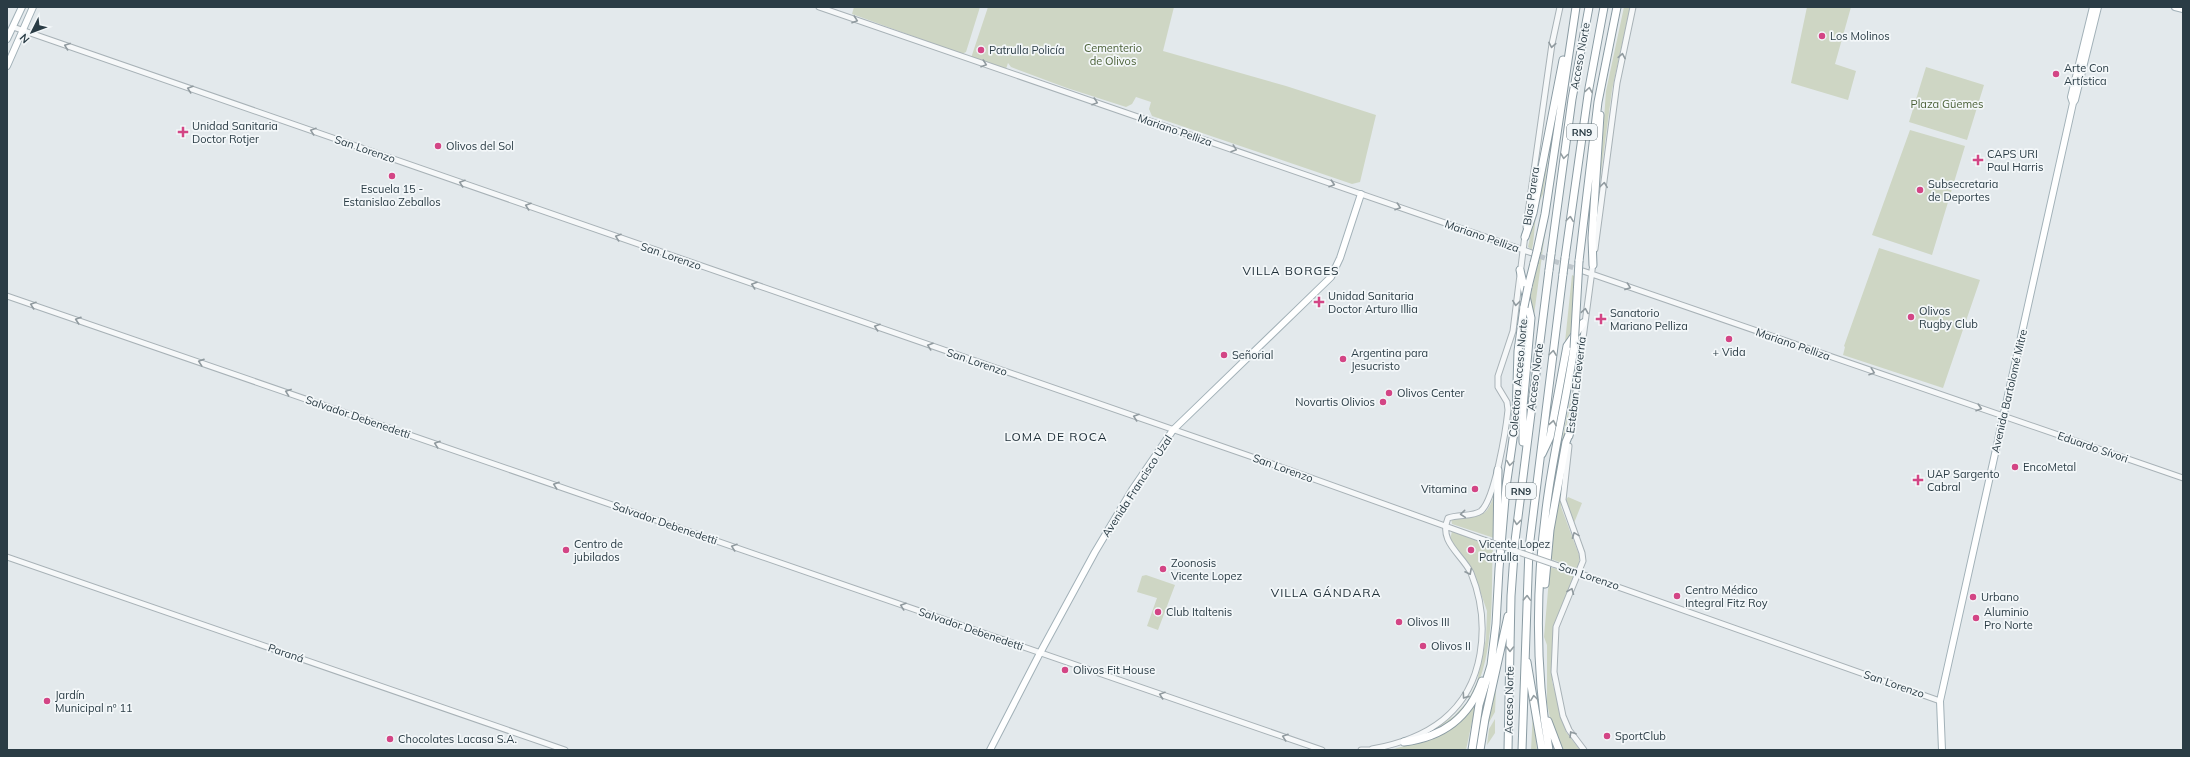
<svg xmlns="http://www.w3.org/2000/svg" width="2190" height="757" font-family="Mulish,sans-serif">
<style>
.green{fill:#ced6c4}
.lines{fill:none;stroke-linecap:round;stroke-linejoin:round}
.minor-tunnel{stroke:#bec6cb;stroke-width:5;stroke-dasharray:5 2.5;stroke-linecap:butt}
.minor-casing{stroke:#a8b2b7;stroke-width:7}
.major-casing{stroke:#a2b1b8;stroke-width:8}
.highway-casing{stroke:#8a9ba3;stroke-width:9}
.minor{stroke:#f6f8f9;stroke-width:5}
.major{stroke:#fff;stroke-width:6}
.highway{stroke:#fff;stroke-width:7}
.minor-bridge-casing{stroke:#a8b2b7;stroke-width:7;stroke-linecap:butt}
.highway-bridge-casing{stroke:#8a9ba3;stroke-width:9;stroke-linecap:butt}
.minor-bridge{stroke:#f6f8f9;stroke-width:5}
.highway-bridge{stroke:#fff;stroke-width:7}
.oneway{stroke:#909a9f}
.oneway2{stroke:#949ea2}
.poi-dot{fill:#d34585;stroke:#f3f7f9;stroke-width:1.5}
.labels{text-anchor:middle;stroke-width:3.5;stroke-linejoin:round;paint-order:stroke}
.shield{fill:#f3f7f9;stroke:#66747b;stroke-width:1}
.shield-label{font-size:10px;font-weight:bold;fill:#2a3c45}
.poi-label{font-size:11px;fill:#2a3c45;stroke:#f3f7f9;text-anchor:start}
.park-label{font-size:11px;fill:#4b6137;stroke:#f3f7f9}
.street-label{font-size:11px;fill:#2a3c45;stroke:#f3f7f9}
.neighbourhood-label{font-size:12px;letter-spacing:1px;fill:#1c2c35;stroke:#f3f7f9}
</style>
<rect width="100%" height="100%" fill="#e3e9ec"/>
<!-- green -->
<path class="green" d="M 854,7 L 980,7 L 966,52 L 962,54 L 852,14 Z
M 988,7 L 1174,7 L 1163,51 L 1286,86 L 1376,115 L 1360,182 L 1352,184 L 1152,116 L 1149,109 L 1151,102 L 1136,97 L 1132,104 L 1126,107 L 1067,88 L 1011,67 L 1008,63 L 1006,69 L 971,58 Z
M 1624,7 L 1630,7 L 1612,90 L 1600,180 L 1597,220 L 1606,91 Z
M 1807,7 L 1851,7 L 1835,64 L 1856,71 L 1848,100 L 1791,83 Z
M 1926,67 L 1984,85 L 1967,140 L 1909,122 Z
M 1555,112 L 1543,194 C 1533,214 1536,230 1532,250 L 1528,247 Z
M 1910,130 L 1965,146 L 1932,255 L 1872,235 Z
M 1552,181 L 1530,345 L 1530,299 L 1545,231 Z
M 1879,248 L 1980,280 L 1943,388 L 1843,355 L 1845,347 L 1844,346 Z
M 1572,275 L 1574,276 L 1573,329 L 1565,342 Z
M 1574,384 L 1550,516 L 1557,463 Z
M 1563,477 L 1561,507 L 1579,555 L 1579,567 L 1575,568 L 1551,559 L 1553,527 Z
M 1496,488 L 1494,538 L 1452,524 L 1451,518 C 1482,515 1487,521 1496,488 Z
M 1568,497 L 1582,503 L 1574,523 L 1565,501 Z
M 1452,531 L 1493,547 C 1490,607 1499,682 1449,725 C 1444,729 1435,731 1429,733 L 1454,716 L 1467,702 L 1477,682 L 1486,639 L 1487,611 L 1473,571 L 1450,540 Z
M 1550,567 L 1573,574 L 1575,579 L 1554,628 L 1552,681 L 1566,732 L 1580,750 L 1562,750 L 1551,723 L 1547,703 L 1547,645 L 1544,637 Z
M 1146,575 L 1175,585 L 1158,630 L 1147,626 L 1157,598 L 1137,592 L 1142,576 Z
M 1496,690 L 1495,712 L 1488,724 L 1495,691 Z
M 1476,703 L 1466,750 L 1391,750 C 1431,738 1448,735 1476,703 Z
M 1533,711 L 1537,750 L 1531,750 Z
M 1495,719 L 1495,733 L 1487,745 L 1489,729 Z"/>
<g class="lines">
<!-- minor-tunnel -->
<path class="minor-tunnel" d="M 1533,254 L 1580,270"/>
<defs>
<path id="minor" d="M 819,7 L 1532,253
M 13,27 L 1261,460 L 1484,540
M 1526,227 L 1552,44 L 1560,7
M 1595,249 L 1617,83 L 1633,7
M 1583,271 L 2183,478
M 7,296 L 1322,750
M 1570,436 L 1593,263
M 1569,446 L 1563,500 L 1582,553 L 1583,561 L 1556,627 L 1554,672 L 1563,716 L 1569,730 L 1584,750
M 7,557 L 565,750
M 1553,564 L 1940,701
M 1372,749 C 1427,739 1470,713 1480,654 C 1485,625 1482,600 1471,573 C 1462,554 1438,542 1448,518 C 1458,514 1473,517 1481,511 C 1495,499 1506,429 1508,410 L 1507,402 L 1498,387 L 1498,376 L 1513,331 L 1525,235
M 1361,750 L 1374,750"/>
<path id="major" d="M 2175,7 L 2183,9
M 7,39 L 22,7
M 7,66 L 33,7
M 2073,103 L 2071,97 L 2093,7
M 990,750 L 1040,653 L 1095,552 L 1132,490 L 1173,430 L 1331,277 L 1340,258 L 1361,194
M 1942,750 L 1940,701 L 2073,103 L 2075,100 L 2098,7"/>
<path id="highway" d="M 1525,237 L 1533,213 L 1563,60
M 1537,251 L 1545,214 L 1576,7
M 1551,254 L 1572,99 L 1589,7
M 1565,258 L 1589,88 L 1604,7
M 1579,261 L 1598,102 L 1617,7
M 1593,265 L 1592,238 L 1600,115
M 1520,270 L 1531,318 L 1523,407 L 1523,442
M 1528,287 L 1534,263
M 1542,454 L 1550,437 L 1567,346 L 1583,323
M 1497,541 L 1498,470
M 1545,584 L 1550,530 L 1566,442 L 1570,432
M 1527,662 L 1542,750
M 1548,721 L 1559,750
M 1404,742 C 1443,737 1469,718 1482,681
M 1472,750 L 1479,705 L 1491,665 L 1496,624 L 1499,569 L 1506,487 L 1516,418 L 1518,351 L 1524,307
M 1480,750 L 1485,719 L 1508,616
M 1508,750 L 1511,596 L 1515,541 L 1549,270
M 1522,750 L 1529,548 L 1563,274
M 1549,750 C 1534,664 1536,574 1549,488 C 1556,441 1567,395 1574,348"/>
</defs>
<!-- minor casing -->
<use href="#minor" class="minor-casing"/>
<!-- major casing -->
<use href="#major" class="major-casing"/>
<!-- highway casing -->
<use href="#highway" class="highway-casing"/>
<!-- minor -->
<use href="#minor" class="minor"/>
<!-- major -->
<use href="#major" class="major"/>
<!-- highway -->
<use href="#highway" class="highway"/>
<defs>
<path id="minor-bridge" d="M 1484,540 L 1553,564"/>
<path id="highway-bridge" d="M 1534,263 L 1537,251
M 1549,270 L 1551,254
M 1563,274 L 1565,258
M 1524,307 L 1528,287
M 1574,348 L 1579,261"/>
</defs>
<!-- minor-bridge casing -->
<use href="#minor-bridge" class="minor-bridge-casing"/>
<!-- highway-bridge casing -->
<use href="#highway-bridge" class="highway-bridge-casing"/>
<!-- minor-bridge -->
<use href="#minor-bridge" class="minor-bridge"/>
<!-- highway-bridge -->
<use href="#highway-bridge" class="highway-bridge"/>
</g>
<!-- one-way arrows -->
<defs><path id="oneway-chevron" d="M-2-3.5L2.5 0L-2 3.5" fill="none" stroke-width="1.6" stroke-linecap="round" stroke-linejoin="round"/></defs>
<g class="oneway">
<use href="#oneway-chevron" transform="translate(855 20) rotate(19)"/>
<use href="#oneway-chevron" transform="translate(1552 45) rotate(100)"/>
<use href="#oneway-chevron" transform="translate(67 46) rotate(-160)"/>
<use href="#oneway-chevron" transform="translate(1622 56) rotate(-80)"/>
<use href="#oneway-chevron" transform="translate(984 64) rotate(19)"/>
<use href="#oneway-chevron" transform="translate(190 89) rotate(-161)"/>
<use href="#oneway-chevron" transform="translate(1095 102) rotate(19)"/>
<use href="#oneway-chevron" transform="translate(313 131) rotate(-161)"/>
<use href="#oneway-chevron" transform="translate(1234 149) rotate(19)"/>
<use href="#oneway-chevron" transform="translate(462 183) rotate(-161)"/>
<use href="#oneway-chevron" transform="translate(1332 184) rotate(18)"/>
<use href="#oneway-chevron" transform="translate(1604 185) rotate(-83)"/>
<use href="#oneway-chevron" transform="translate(528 206) rotate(-161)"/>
<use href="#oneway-chevron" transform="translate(1398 207) rotate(19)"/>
<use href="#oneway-chevron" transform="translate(618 237) rotate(-161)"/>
<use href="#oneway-chevron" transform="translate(754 285) rotate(-161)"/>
<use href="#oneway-chevron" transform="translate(1628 287) rotate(20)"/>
<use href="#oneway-chevron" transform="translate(1516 303) rotate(97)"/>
<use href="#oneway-chevron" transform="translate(33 305) rotate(-161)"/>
<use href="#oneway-chevron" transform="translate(1585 311) rotate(-81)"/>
<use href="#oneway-chevron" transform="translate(78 320) rotate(-162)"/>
<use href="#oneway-chevron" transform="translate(877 327) rotate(-161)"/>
<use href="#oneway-chevron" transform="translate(930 346) rotate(-161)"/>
<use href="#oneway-chevron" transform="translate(201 362) rotate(-161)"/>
<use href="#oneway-chevron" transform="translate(1872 372) rotate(19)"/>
<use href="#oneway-chevron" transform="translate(288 392) rotate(-160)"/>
<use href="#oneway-chevron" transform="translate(1979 408) rotate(18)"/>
<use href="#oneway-chevron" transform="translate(1136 417) rotate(-161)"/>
<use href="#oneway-chevron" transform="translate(437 444) rotate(-161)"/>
<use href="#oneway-chevron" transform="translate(556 485) rotate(-161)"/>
<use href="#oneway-chevron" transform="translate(1463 514) rotate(175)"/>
<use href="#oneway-chevron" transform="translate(1575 535) rotate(-111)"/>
<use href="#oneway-chevron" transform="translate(734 547) rotate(-161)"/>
<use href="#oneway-chevron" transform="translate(1469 572) rotate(63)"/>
<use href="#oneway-chevron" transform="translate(1571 591) rotate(-68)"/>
<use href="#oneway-chevron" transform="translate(903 606) rotate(-161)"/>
<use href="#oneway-chevron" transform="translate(1162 695) rotate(-161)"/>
<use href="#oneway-chevron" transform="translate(1465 696) rotate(125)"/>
<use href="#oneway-chevron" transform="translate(1572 734) rotate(-122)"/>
<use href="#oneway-chevron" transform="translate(1285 737) rotate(-161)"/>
</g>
<g class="oneway2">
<use href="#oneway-chevron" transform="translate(1589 90) rotate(-81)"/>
<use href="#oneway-chevron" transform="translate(1564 156) rotate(98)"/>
<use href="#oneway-chevron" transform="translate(1570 219) rotate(-83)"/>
<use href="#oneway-chevron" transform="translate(1553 353) rotate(-83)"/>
<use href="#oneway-chevron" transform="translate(1553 423) rotate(-80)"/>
<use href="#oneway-chevron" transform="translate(1510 463) rotate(98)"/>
<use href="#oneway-chevron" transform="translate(1517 522) rotate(96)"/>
<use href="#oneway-chevron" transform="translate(1527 598) rotate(-88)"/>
<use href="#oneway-chevron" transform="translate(1510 649) rotate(91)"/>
<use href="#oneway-chevron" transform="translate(1534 698) rotate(-98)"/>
</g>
<!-- markers -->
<g class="poi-dot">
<circle cx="1822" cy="36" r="4"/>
<circle cx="981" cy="50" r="4"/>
<circle cx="2056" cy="74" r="4"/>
<path d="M181 126h4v4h4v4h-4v4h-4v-4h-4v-4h4z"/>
<circle cx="438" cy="146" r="4"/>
<path d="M1976 154h4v4h4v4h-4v4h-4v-4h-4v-4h4z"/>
<circle cx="392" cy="176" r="4"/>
<circle cx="1920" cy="190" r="4"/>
<path d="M1317 296h4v4h4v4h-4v4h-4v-4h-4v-4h4z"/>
<circle cx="1911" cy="317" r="4"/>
<path d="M1599 313h4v4h4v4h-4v4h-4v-4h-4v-4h4z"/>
<circle cx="1729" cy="339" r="4"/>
<circle cx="1224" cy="355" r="4"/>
<circle cx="1343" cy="359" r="4"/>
<circle cx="1389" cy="393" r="4"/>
<circle cx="1383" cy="402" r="4"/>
<circle cx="2015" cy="467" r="4"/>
<path d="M1916 474h4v4h4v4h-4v4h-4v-4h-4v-4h4z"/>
<circle cx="1475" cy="489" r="4"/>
<circle cx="566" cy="550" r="4"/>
<circle cx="1471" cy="550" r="4"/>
<circle cx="1163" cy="569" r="4"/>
<circle cx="1677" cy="596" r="4"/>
<circle cx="1973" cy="597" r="4"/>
<circle cx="1158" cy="612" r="4"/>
<circle cx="1976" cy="618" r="4"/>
<circle cx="1399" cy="622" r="4"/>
<circle cx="1423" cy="646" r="4"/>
<circle cx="1065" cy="670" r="4"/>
<circle cx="47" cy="701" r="4"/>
<circle cx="1607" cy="736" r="4"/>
<circle cx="390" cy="739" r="4"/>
</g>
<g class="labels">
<!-- shield labels -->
<g class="shield">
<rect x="1567" y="124" width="30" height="16" rx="3"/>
<rect x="1506" y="483" width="30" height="16" rx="3"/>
</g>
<g class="shield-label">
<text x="1582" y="136">RN9</text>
<text x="1521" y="495">RN9</text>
</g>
<!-- poi labels -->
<g class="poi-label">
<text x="1830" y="40">Los Molinos</text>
<text x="989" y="54">Patrulla Policía</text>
<text x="2064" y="72">Arte Con<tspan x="2064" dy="13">Artística</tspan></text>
<text x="192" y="130">Unidad Sanitaria<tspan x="192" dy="13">Doctor Rotjer</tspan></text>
<text x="446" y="150">Olivos del Sol</text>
<text x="1987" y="158">CAPS URI<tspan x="1987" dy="13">Paul Harris</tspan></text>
<text x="1928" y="188">Subsecretaria<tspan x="1928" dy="13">de Deportes</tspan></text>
<text x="392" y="193" text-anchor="middle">Escuela 15 -<tspan x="392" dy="13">Estanislao Zeballos</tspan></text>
<text x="1328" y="300">Unidad Sanitaria<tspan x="1328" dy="13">Doctor Arturo Illia</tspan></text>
<text x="1919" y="315">Olivos<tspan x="1919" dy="13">Rugby Club</tspan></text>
<text x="1610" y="317">Sanatorio<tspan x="1610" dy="13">Mariano Pelliza</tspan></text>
<text x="1729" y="356" text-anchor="middle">+ Vida</text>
<text x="1351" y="357">Argentina para<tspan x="1351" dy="13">Jesucristo</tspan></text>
<text x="1232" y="359">Señorial</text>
<text x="1397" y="397">Olivos Center</text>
<text x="1375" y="406" text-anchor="end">Novartis Olivios</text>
<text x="2023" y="471">EncoMetal</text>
<text x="1927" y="478">UAP Sargento<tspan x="1927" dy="13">Cabral</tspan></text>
<text x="1467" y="493" text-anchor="end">Vitamina</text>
<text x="574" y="548">Centro de<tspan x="574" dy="13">jubilados</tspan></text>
<text x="1479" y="548">Vicente Lopez<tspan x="1479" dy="13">Patrulla</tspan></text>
<text x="1171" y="567">Zoonosis<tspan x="1171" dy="13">Vicente Lopez</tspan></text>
<text x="1685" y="594">Centro Médico<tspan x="1685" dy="13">Integral Fitz Roy</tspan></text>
<text x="1981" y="601">Urbano</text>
<text x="1166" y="616">Club Italtenis</text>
<text x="1984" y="616">Aluminio<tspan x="1984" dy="13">Pro Norte</tspan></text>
<text x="1407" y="626">Olivos III</text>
<text x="1431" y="650">Olivos II</text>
<text x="1073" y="674">Olivos Fit House</text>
<text x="55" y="699">Jardín<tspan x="55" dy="13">Municipal nº 11</tspan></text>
<text x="1615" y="740">SportClub</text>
<text x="398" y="743">Chocolates Lacasa S.A.</text>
</g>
<!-- park labels -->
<g class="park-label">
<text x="1113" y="52">Cementerio<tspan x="1113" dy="13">de Olivos</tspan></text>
<text x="1947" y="108">Plaza Güemes</text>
</g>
<!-- street labels -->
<g class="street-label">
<text transform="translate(1580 56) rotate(-80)" y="4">Acceso Norte</text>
<text transform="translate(1175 130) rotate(19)" y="4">Mariano Pelliza</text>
<text transform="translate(365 149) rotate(19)" y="4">San Lorenzo</text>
<text transform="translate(1531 196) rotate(-82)" y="4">Blas Parera</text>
<text transform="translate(1482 236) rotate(19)" y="4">Mariano Pelliza</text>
<text transform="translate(671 256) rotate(19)" y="4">San Lorenzo</text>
<text transform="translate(1793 344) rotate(19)" y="4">Mariano Pelliza</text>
<text transform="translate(977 362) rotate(19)" y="4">San Lorenzo</text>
<text transform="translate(1535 377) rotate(-83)" y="4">Acceso Norte</text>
<text transform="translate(1518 378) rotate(-85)" y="4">Colectora Acceso Norte</text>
<text transform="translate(1576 385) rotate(-83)" y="4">Esteban Echeverría</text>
<text transform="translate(2009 391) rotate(-77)" y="4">Avenida Bartolomé Mitre</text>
<text transform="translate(358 417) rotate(19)" y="4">Salvador Debenedetti</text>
<text transform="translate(2093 447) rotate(19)" y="4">Eduardo Sívori</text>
<text transform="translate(1283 468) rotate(20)" y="4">San Lorenzo</text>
<text transform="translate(1137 486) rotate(-57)" y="4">Avenida Francisco Uzal</text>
<text transform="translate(665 523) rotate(19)" y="4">Salvador Debenedetti</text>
<text transform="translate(1589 576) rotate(19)" y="4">San Lorenzo</text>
<text transform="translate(971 629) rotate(19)" y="4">Salvador Debenedetti</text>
<text transform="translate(286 653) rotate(19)" y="4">Paraná</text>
<text transform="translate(1894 684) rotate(19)" y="4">San Lorenzo</text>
<text transform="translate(1509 700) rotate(-89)" y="4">Acceso Norte</text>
</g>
<!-- neighbourhood labels -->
<g class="neighbourhood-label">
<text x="1291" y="275">VILLA BORGES</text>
<text x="1056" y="441">LOMA DE ROCA</text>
<text x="1326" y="597">VILLA GÁNDARA</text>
</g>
</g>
<!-- border -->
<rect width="2190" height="757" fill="none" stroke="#2a3c45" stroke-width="16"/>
<!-- north arrow -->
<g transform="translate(32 32) rotate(228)" stroke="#f3f7f9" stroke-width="3" paint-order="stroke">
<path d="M0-3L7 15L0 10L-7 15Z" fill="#2a3c45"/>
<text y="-6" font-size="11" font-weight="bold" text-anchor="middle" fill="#2a3c45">N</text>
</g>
</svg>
